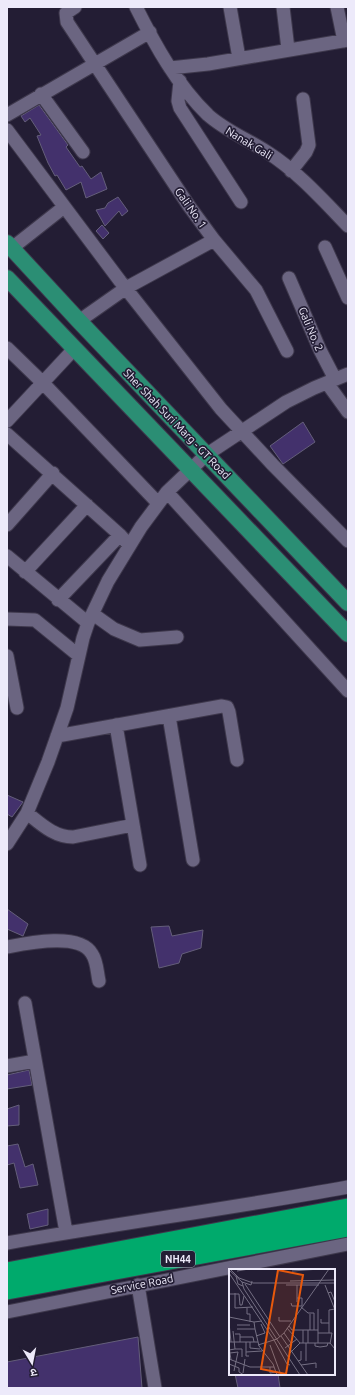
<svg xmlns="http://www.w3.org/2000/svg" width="355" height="1395" font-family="Ubuntu,'Noto Sans Devanagari',sans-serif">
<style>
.building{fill:#43316c;stroke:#645e7a}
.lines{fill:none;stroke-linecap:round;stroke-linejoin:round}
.minor-casing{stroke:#3e384c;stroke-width:15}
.major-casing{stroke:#3e384c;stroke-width:18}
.highway-casing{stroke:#3e384c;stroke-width:21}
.minor{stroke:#6b6581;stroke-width:13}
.major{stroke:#2b8e74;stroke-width:16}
.highway{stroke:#00aa6c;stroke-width:19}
.labels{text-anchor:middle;stroke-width:3.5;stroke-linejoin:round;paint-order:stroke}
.shield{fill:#231d34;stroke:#b0acbf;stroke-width:1}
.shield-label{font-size:10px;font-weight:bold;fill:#edeafa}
.street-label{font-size:11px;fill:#edeafa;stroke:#231d34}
.inset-road{fill:none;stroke:#746f83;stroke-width:1}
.view{fill:#e8590c;fill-opacity:0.15;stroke:#e8590c;stroke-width:2}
.inset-edge{fill:none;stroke:#edeafa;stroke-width:2}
</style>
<rect width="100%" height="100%" fill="#231d34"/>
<!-- building -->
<path class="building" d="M 39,105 L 68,145 L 66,147 L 80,167 L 82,166 L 91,179 L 101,172 L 107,189 L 86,198 L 81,182 L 66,190 L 57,175 L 55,176 L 48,163 L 37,136 L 41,135 L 30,118 L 25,122 L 21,116 Z
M 118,197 L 128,211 L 122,216 L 119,211 L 105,226 L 96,210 L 105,208 L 108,203 Z
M 102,225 L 109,233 L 103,239 L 96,231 Z
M 303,422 L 315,442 L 283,464 L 270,446 Z
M 7,795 L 23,802 L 12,817 L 7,814 Z
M 7,909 L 28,924 L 23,936 L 7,929 Z
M 169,926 L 172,936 L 203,930 L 201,948 L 182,954 L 179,963 L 159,968 L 151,927 Z
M 29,1070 L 32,1085 L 7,1089 L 7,1075 Z
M 19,1105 L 19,1125 L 7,1126 L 7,1109 Z
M 18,1144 L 25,1167 L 33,1164 L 38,1185 L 20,1188 L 14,1163 L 7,1165 L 7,1146 Z
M 48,1209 L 48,1225 L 30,1229 L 27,1214 Z
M 138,1337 L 142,1388 L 7,1388 L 7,1362 Z
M 235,1374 L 278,1374 L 280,1388 L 238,1388 Z"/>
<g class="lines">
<defs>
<path id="minor" d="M 75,7 L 66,13 L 67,22 L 189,206 L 214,240 L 256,290 L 287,351
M 136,7 C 155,45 177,85 208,115 C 226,131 247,139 267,152 C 297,171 323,200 348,226
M 230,7 L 239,58
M 283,7 L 288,49
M 337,7 L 344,41
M 170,68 L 208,64 L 348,40
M 180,81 L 178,101 L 180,108 L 241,202
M 41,94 L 83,152
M 7,115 L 150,32
M 7,130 L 120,281 L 221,409 L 273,465 L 348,541
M 291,171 L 306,152 L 309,145 L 303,99
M 325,247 L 348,298
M 12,248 L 64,207
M 289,278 L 320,350 L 335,379
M 79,321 L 126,288 L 214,240
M 7,348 L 43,383 L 158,503
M 327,383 L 348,412
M 7,421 L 75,348
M 7,434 L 120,535 L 129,545
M 167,492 L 348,691
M 7,525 L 53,473
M 7,556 L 88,623
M 25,572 L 87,505
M 58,600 L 120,535
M 93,614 L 114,629 L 140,640 L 177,637
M 7,619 L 35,620 L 78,655
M 7,656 L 17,708
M 169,716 L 193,860
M 116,725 L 140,865
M 57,736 L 222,706 L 227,707 L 229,712 L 237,760
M 27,813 C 41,824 54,837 73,837 L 133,825
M 7,844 L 27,813 L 48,762 L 67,708 L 83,638 L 88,623 L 108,581 L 141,527 L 167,492 L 206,455 L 286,402 L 314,388 L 348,374
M 7,947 C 27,943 80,932 92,954 C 97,961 97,972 99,981
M 25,1003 L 66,1232
M 7,1066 L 35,1061
M 7,1243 C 120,1223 235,1208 348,1187
M 138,1285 L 155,1388
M 7,1312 L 348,1244"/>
<path id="major" d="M 7,243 L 79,321 L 348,603
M 7,278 L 348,634"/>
<path id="highway" d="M 7,1272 L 348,1208
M 7,1290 L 348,1227"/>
</defs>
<!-- minor casing -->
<use href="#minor" class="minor-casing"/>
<!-- major casing -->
<use href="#major" class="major-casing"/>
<!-- highway casing -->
<use href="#highway" class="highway-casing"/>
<!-- minor -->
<use href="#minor" class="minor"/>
<!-- major -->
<use href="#major" class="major"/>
<!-- highway -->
<use href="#highway" class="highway"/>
</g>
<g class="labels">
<!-- shield labels -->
<rect class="shield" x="161" y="1251" width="34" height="16" rx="3"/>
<g class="shield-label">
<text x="178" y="1263">NH44</text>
</g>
<!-- street labels -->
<g class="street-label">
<text transform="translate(249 143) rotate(31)" y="4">Nanak Gali</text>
<text transform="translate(191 208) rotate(55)" y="4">Gali No. 1</text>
<text transform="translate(311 329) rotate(67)" y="4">Gali No. 2</text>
<text transform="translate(177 424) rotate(46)" y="4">Sher Shah Suri Marg - GT Road</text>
<text transform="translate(142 1284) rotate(-11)" y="4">Service Road</text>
</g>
</g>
<!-- overview -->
<g transform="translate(229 1269)">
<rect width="106" height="106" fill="#231d34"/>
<path class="inset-road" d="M 1,0 L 10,9 L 24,14 L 106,14M 0,1 L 13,13 L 22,16 L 23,12M 8,2 L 20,0M 63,2 L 91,0M 0,4 L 45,71 L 58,95 L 61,96M 7,7 L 9,15 L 14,17M 61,12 L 106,11M 13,13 L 15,20 L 71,106M 16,15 L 51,68M 57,16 L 90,16M 68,16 L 68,33M 96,16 L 106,41M 6,24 L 6,39 L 24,38M 99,24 L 102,23 L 106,33M 0,25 L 10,25 L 11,36 L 13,36 L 15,27M 68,29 L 73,29 L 73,37M 62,34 L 63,37 L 73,37M 72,38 L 79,44 L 85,44 L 85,61M 18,39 L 18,45 L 21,45 L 21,53M 0,48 L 25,53 L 33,52M 50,48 L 50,52 L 62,52M 92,50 L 92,54 L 100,54 L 100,64M 0,54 L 2,73M 100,54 L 100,41 L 106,40M 8,56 L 21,56M 60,57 L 63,61 L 89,61 L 89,74M 58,59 L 71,74 L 101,74 L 106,80M 8,60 L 26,60 L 25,53M 26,60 L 30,77 L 44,95 L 48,106M 81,61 L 81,45M 89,61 L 89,40M 55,64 L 62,74M 89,64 L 103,64 L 101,75M 6,65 L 11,65 L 11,73M 27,67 L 36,64 L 32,55M 52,67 L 79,106M 11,68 L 24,68 L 25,73M 0,73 L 29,73M 17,73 L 17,87 L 20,87M 21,73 L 21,79 L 31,80M 74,74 L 74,61M 79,74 L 79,61M 86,74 L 86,77 L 91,78 L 98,77 L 99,74M 29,76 L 48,70 L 55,64 L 100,0M 41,76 L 52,106M 0,77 L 2,91M 56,79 L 68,70M 6,80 L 13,80 L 13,88M 0,81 L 6,80 L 4,62M 17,83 L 33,82M 1,84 L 9,83 L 5,102M 60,85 L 71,74M 0,90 L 21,98 L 45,98M 69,92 L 72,91 L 72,82M 77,92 L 77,74M 0,95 L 10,99 L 10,103 L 15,106M 72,96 L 87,94 L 87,99M 41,98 L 41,104 L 47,103M 14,104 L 16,90"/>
<path class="view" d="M 49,1 L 74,6 L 57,105 L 32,100 Z"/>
<rect width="106" height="106" class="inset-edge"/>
</g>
<!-- border -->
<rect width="355" height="1395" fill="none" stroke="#edeafa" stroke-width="16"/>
<!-- north arrow -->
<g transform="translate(32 1363) rotate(170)" stroke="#231d34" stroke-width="3" paint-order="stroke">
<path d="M0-3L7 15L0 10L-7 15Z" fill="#edeafa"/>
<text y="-6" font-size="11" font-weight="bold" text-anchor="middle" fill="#edeafa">उ</text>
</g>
</svg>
